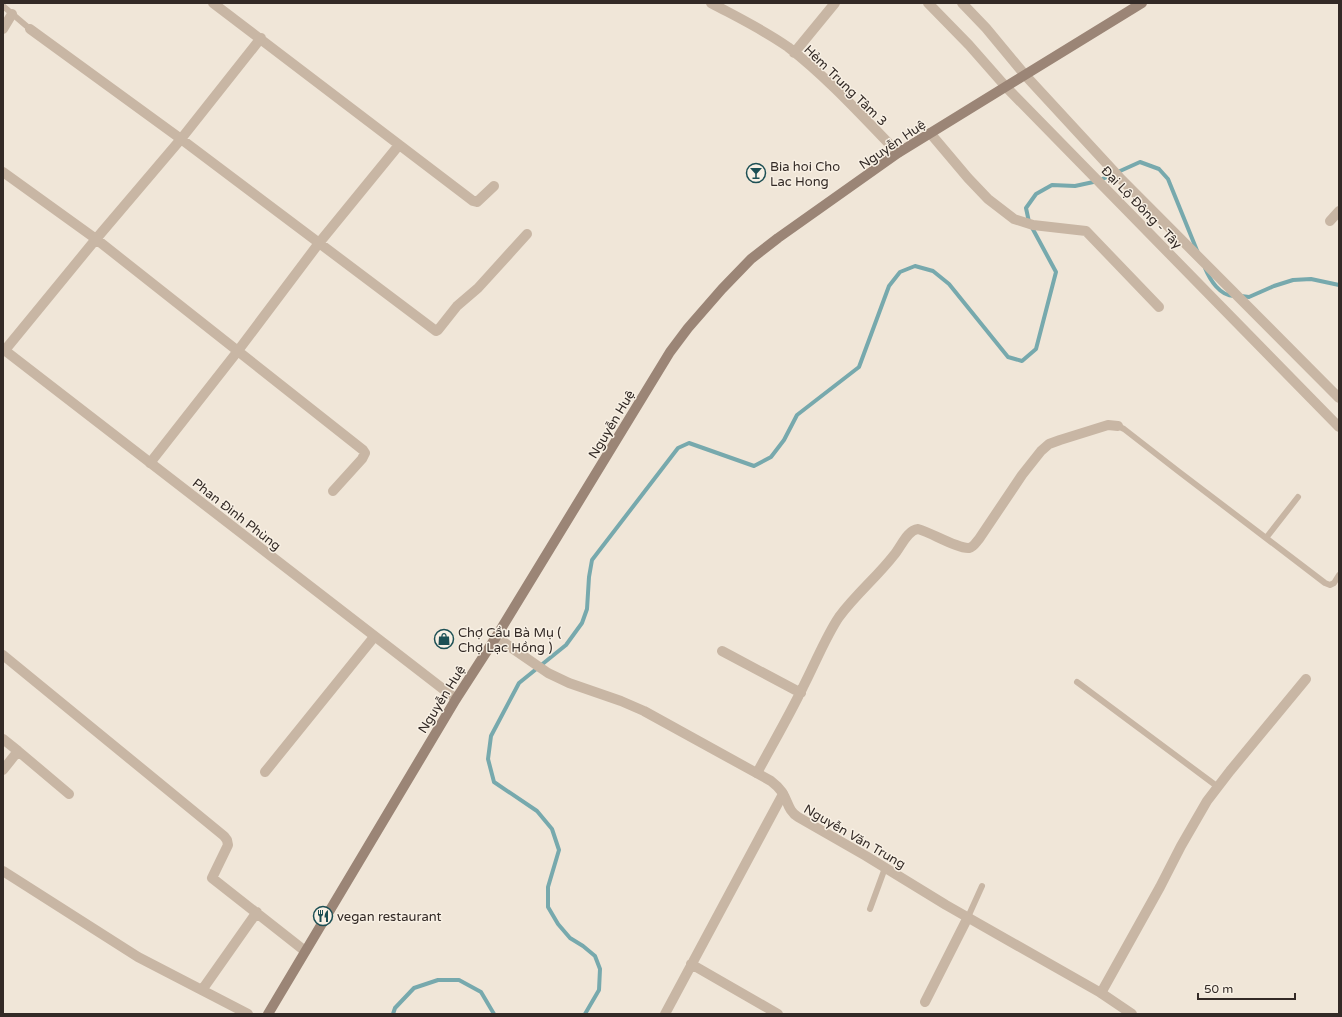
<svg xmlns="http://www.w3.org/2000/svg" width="1342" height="1017" font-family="'Varela Round',sans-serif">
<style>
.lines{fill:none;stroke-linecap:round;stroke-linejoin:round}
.stream{stroke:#77a9ad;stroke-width:4}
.service{stroke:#c8b6a4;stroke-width:6}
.minor{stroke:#c8b6a4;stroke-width:10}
.tertiary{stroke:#c8b6a4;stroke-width:10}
.secondary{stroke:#9b8576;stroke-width:10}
.labels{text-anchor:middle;stroke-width:3;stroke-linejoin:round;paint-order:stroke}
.street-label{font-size:13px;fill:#332a26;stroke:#f8f0e4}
.poi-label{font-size:13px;fill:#332a26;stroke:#f8f0e4;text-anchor:start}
</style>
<rect width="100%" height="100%" fill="#f0e6d8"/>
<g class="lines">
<!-- stream -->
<path class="stream" d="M 1205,268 C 1210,280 1220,296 1234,296
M 1241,296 L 1249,297 L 1274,286 L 1293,280 L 1311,279 L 1339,285
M 393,1014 L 395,1008 L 414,988 L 438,980 L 459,980 L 481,992 L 494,1014
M 585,1014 L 599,990 L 600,969 L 595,956 L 583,946 L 570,938 L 558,924 L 548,907 L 548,887 L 559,850 L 552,829 L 537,811 L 494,782 L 488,759 L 491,736 L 519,683 L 566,645 L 582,623 L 587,609 L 589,577 L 592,560 L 678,448 L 689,443 L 754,466 L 771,457 L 784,440 L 797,415 L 859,367 L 889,286 L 900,272 L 915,266 L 933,271 L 949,284 L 1008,357 L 1022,361 L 1036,349 L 1056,272 L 1029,222 L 1026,208 L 1036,194 L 1052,185 L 1075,186 L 1098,181 L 1140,162 L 1159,169 L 1168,179 L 1198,253"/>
<!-- service -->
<path class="service" d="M 3,6 L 30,29
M 1118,426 L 1124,429 L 1178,471 L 1325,583 L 1330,585 L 1334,583 L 1339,575
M 1266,538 L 1298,497
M 1077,682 L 1218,787
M 870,909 L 885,868
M 968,917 L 982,886"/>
<!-- minor -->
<path class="minor" d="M 213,3 L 473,201 L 477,202 L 494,186
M 711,3 C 737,17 764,30 788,47 C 828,78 863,117 898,153
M 3,29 L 12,14
M 30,29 L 181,139 L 436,331 L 438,330 L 457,306 L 478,288 L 527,234
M 794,53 L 835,3
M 930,133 L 968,178 L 988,199 L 1014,219 L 1033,225 L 1086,231 L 1159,307
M 3,172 L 96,239 L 363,450 L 365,453 L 362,459 L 333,491
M 1330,221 L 1339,211
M 5,350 L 96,239 L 181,139 L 261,38
M 150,463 L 237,352 L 319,243 L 399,145
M 722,651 L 801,693
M 3,655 L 224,836 L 227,840 L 228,845 L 212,878 L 305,951
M 3,739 L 18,751 L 3,770
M 18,751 L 69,794
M 265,772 L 374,637
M 757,773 C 772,745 789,716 803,687 C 814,666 826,636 839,617 C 856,594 877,577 894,555 C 901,547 907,530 918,529 C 930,532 958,549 969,548 C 974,547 976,542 979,539 L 1022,475 L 1041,451 L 1049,444 L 1060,440 L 1108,425 L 1118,426
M 3,871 L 138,957 L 248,1014
M 691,964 L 778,1014
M 202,990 L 257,912
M 1101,993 L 1160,887 L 1181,846 L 1207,801 L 1230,771 L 1306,679
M 925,1002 L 968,917
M 665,1014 L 783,794"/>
<!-- tertiary -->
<path class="tertiary" d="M 928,3 L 969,45 L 1006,87 L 1339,427
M 962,3 L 986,28 L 1025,75 L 1120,178 L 1339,398
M 3,349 L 456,699
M 496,637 L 548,673 L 569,683 L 621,701 L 644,711 L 771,781 C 775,784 779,788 782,792 C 788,801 788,811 798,817 L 866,856 L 946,905 L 1101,993 L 1132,1014"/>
<!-- secondary -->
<path class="secondary" d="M 268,1014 L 456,699 L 496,637 L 670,352 L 688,328 L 722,289 L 751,259 L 778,238 L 898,153 L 1142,3"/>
</g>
<!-- icons -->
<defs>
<symbol id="bar-ring" viewBox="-11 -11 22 22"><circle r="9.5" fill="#f8f0e4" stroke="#1c4f54" stroke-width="1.5"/><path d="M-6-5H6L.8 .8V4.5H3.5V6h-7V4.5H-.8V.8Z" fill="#1c4f54"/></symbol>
<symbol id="shop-ring" viewBox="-11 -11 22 22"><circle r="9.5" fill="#f8f0e4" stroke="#1c4f54" stroke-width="1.5"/><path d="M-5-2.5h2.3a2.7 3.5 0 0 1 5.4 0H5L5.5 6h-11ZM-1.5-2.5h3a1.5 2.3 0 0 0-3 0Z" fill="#1c4f54"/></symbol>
<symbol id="restaurant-ring" viewBox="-11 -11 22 22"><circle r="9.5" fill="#f8f0e4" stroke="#1c4f54" stroke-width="1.5"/><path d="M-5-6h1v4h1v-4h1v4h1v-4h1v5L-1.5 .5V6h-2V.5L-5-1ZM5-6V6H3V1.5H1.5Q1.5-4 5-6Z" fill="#1c4f54"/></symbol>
</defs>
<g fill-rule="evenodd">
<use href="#bar-ring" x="745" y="162" width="22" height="22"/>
<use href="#shop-ring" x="433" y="628" width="22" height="22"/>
<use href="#restaurant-ring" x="312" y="905" width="22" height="22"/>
</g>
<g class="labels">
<!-- street labels -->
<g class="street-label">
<text transform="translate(846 85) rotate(44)" y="5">Hẻm Trung Tâm 3</text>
<text transform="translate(892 144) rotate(-34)" y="5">Nguyễn Huệ</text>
<text transform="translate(1142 207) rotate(46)" y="5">Đại Lộ Đông - Tây</text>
<text transform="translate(611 424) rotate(-59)" y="5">Nguyễn Huệ</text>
<text transform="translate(237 514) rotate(38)" y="5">Phan Đình Phùng</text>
<text transform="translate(441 699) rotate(-58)" y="5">Nguyễn Huệ</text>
<text transform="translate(855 836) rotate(30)" y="5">Nguyễn Văn Trung</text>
</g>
<!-- poi labels -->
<g class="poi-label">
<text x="770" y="171">Bia hoi Cho<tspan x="770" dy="15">Lac Hong</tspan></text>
<text x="458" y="637">Chợ Cầu Bà Mụ (<tspan x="458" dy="15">Chợ Lạc Hồng )</tspan></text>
<text x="337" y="921">vegan restaurant</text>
</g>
</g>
<!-- border -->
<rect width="1342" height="1017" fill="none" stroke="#332a26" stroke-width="8"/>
<!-- scale -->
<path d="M1198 993v6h97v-6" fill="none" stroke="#332a26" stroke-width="2"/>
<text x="1204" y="993" font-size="12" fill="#332a26" stroke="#f8f0e4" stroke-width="3" paint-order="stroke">50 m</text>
</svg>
